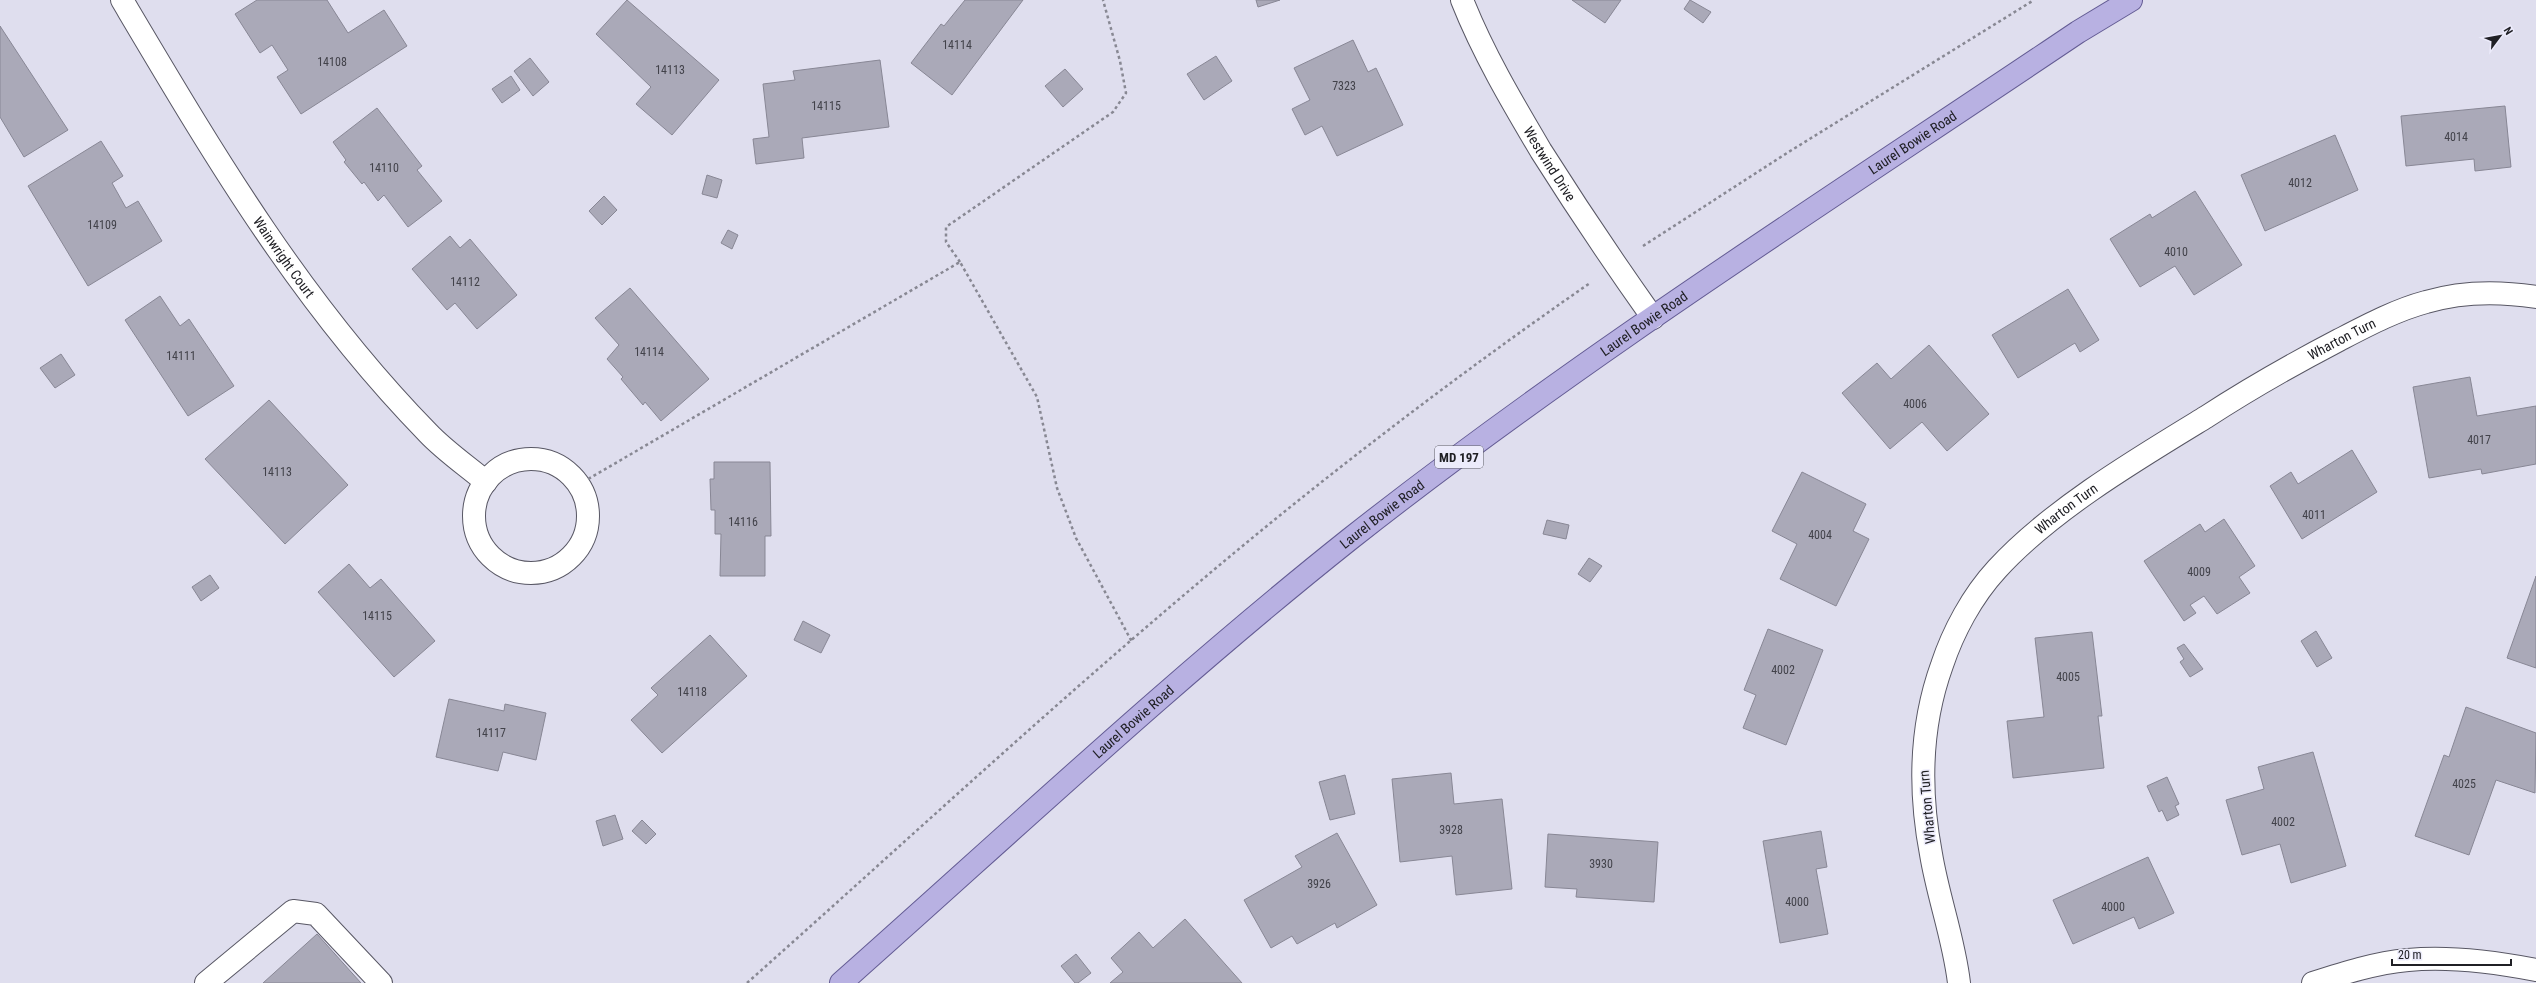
<svg xmlns="http://www.w3.org/2000/svg" width="2536" height="983" font-family="'Roboto Condensed',sans-serif">
<style>
.building{fill:#aaa9b8;stroke:#888795}
.lines{fill:none;stroke-linecap:round;stroke-linejoin:round}
.minor-casing{stroke:#585764;stroke-width:24}
.major-casing{stroke:#645c94;stroke-width:24}
.path{stroke:#888893;stroke-width:2.5;stroke-dasharray:3 3;stroke-linecap:butt}
.minor{stroke:#fff;stroke-width:22}
.major{stroke:#b8b1e2;stroke-width:22}
.labels{text-anchor:middle;stroke-width:3;stroke-linejoin:round;paint-order:stroke}
.number-label{font-size:12px;fill:#42424a}
.shield{fill:#ecebfb;stroke:#5d5d65;stroke-width:1}
.shield-label{font-size:13px;font-weight:bold;fill:#202025}
.street-label{font-size:14px;fill:#202025;stroke:#ecebfb}
</style>
<rect width="100%" height="100%" fill="#dfdeee"/>
<!-- building -->
<path class="building" d="M 257,0 L 327,0 L 348,33 L 384,10 L 407,46 L 301,114 L 277,77 L 288,70 L 272,45 L 260,53 L 235,14 Z
M 627,0 L 719,80 L 672,135 L 636,104 L 651,87 L 596,34 Z
M 965,0 L 1023,0 L 952,95 L 911,63 L 941,24 L 944,26 Z
M 1256,0 L 1280,0 L 1258,7 Z
M 1572,0 L 1621,0 L 1605,23 Z
M 1690,0 L 1711,12 L 1703,23 L 1684,9 Z
M 0,26 L 68,130 L 24,157 L 0,117 Z
M 1353,40 L 1368,72 L 1376,68 L 1403,125 L 1337,156 L 1322,126 L 1305,135 L 1292,109 L 1310,100 L 1294,68 Z
M 1216,56 L 1232,81 L 1204,100 L 1187,74 Z
M 530,58 L 549,82 L 533,96 L 514,71 Z
M 880,60 L 889,127 L 802,138 L 804,158 L 756,164 L 753,139 L 769,137 L 763,84 L 795,80 L 793,71 Z
M 1065,69 L 1083,89 L 1063,107 L 1045,86 Z
M 511,76 L 520,90 L 502,103 L 492,89 Z
M 2505,106 L 2511,167 L 2475,171 L 2474,159 L 2406,166 L 2401,116 Z
M 377,108 L 422,166 L 417,170 L 442,201 L 408,227 L 384,195 L 378,201 L 364,182 L 362,184 L 344,162 L 346,160 L 333,142 Z
M 2335,135 L 2358,190 L 2265,231 L 2241,175 Z
M 101,141 L 123,176 L 112,183 L 126,208 L 138,201 L 162,241 L 88,286 L 28,186 Z
M 707,175 L 722,180 L 717,198 L 702,194 Z
M 2195,191 L 2242,265 L 2194,295 L 2175,266 L 2140,287 L 2110,239 L 2150,214 L 2152,218 Z
M 604,196 L 617,210 L 602,225 L 589,211 Z
M 728,230 L 738,235 L 732,249 L 721,243 Z
M 450,236 L 460,248 L 470,239 L 517,295 L 477,329 L 455,303 L 447,310 L 412,269 Z
M 630,288 L 709,379 L 661,421 L 645,402 L 643,405 L 621,379 L 623,377 L 607,359 L 619,345 L 595,318 Z
M 2068,289 L 2099,340 L 2080,352 L 2075,343 L 2018,378 L 1992,335 Z
M 160,296 L 180,326 L 189,319 L 234,386 L 188,416 L 125,320 Z
M 1929,345 L 1989,414 L 1947,451 L 1922,422 L 1890,449 L 1842,393 L 1877,363 L 1891,379 Z
M 61,354 L 75,375 L 55,388 L 40,368 Z
M 2470,377 L 2477,416 L 2536,406 L 2536,464 L 2482,474 L 2481,469 L 2429,478 L 2413,387 Z
M 269,400 L 348,485 L 285,544 L 205,459 Z
M 2352,450 L 2377,492 L 2302,539 L 2270,486 L 2291,472 L 2298,484 Z
M 714,462 L 770,462 L 771,536 L 765,536 L 765,576 L 720,576 L 721,534 L 715,534 L 715,510 L 711,510 L 710,479 L 714,479 Z
M 1802,472 L 1866,504 L 1853,531 L 1869,539 L 1836,606 L 1780,579 L 1797,544 L 1772,531 Z
M 2224,519 L 2255,566 L 2239,577 L 2250,593 L 2217,614 L 2204,596 L 2190,605 L 2196,613 L 2184,621 L 2144,561 L 2200,524 L 2205,532 Z
M 1547,520 L 1569,525 L 1566,539 L 1543,534 Z
M 1589,558 L 1602,566 L 1590,582 L 1578,574 Z
M 349,564 L 370,588 L 381,579 L 435,641 L 394,677 L 318,592 Z
M 210,575 L 219,588 L 201,601 L 192,587 Z
M 2536,576 L 2536,668 L 2507,658 Z
M 803,621 L 830,635 L 821,653 L 794,640 Z
M 1768,629 L 1823,650 L 1786,745 L 1743,728 L 1756,695 L 1744,690 Z
M 2316,631 L 2332,658 L 2317,667 L 2301,641 Z
M 2092,632 L 2102,716 L 2098,716 L 2104,768 L 2013,778 L 2007,721 L 2044,717 L 2035,638 Z
M 710,635 L 747,676 L 662,753 L 631,720 L 658,695 L 651,688 Z
M 2184,644 L 2203,669 L 2190,677 L 2180,662 L 2184,659 L 2177,648 Z
M 449,699 L 504,711 L 505,704 L 546,713 L 536,760 L 503,752 L 498,771 L 436,757 Z
M 2466,707 L 2536,733 L 2535,793 L 2496,780 L 2469,855 L 2415,836 L 2444,755 L 2449,757 Z
M 2313,752 L 2346,866 L 2291,883 L 2280,844 L 2242,855 L 2226,800 L 2264,789 L 2258,767 Z
M 1451,773 L 1454,804 L 1502,799 L 1512,889 L 1456,895 L 1452,856 L 1400,862 L 1392,779 Z
M 1345,775 L 1355,814 L 1330,820 L 1319,782 Z
M 2167,777 L 2179,804 L 2175,806 L 2179,815 L 2167,821 L 2162,810 L 2159,812 L 2147,786 Z
M 615,815 L 623,839 L 603,846 L 596,821 Z
M 642,820 L 656,834 L 646,844 L 632,831 Z
M 1821,831 L 1827,867 L 1816,869 L 1828,934 L 1780,943 L 1763,841 Z
M 1337,833 L 1377,905 L 1337,928 L 1335,923 L 1297,944 L 1292,936 L 1271,948 L 1244,900 L 1302,867 L 1295,856 Z
M 1548,834 L 1658,842 L 1654,902 L 1576,897 L 1577,889 L 1545,887 Z
M 2148,857 L 2174,913 L 2139,929 L 2134,917 L 2073,944 L 2053,900 Z
M 1185,919 L 1242,983 L 1110,983 L 1123,972 L 1111,958 L 1139,932 L 1153,948 Z
M 317,934 L 361,983 L 263,983 Z
M 1076,954 L 1091,973 L 1078,983 L 1075,983 L 1061,966 Z"/>
<g class="lines">
<defs>
<g id="minor">
<path id="s1" d="M 122,0 C 214,155 300,302 428,433 C 445,451 467,466 486,482"/>
<path id="s2" d="M 1462,0 C 1483,53 1512,102 1541,151 C 1577,208 1614,263 1653,318"/>
<circle cx="531" cy="516" r="57"/>
<path d="M 206,983 L 293,911 L 316,914 L 381,983"/>
<path id="s3" d="M 1959,983 C 1954,939 1938,897 1931,854 C 1919,791 1920,726 1942,665 C 1953,632 1972,596 1997,569 C 2051,510 2137,459 2206,417 C 2249,389 2293,364 2339,340 C 2366,326 2396,310 2426,302 C 2463,291 2498,291 2536,297"/>
<path d="M 2313,983 C 2344,973 2375,963 2408,960 C 2450,956 2495,962 2536,970"/>
</g>
<g id="major">
<path id="s4" d="M 841,983 C 1009,834 1174,679 1350,539 C 1582,356 1833,197 2078,32 L 2131,0"/>
</g>
</defs>
<!-- minor casing -->
<use href="#minor" class="minor-casing"/>
<!-- major casing -->
<use href="#major" class="major-casing"/>
<!-- path -->
<path class="path" d="M 1643,246 L 1787,153 L 2034,0
M 960,262 L 946,242 L 946,227 L 1113,112 L 1126,93 L 1120,61 L 1103,0
M 578,485 L 960,262 L 1037,397 L 1057,488 L 1076,538 L 1132,642
M 747,983 C 928,822 1105,656 1294,504 C 1390,427 1489,353 1590,283"/>
<!-- minor -->
<use href="#minor" class="minor"/>
<!-- major -->
<use href="#major" class="major"/>
</g>
<g class="labels">
<!-- number labels -->
<g class="number-label">
<text x="957" y="49">14114</text>
<text x="332" y="66">14108</text>
<text x="670" y="74">14113</text>
<text x="1344" y="90">7323</text>
<text x="826" y="110">14115</text>
<text x="2456" y="141">4014</text>
<text x="384" y="172">14110</text>
<text x="2300" y="187">4012</text>
<text x="102" y="229">14109</text>
<text x="2176" y="256">4010</text>
<text x="465" y="286">14112</text>
<text x="649" y="356">14114</text>
<text x="181" y="360">14111</text>
<text x="1915" y="408">4006</text>
<text x="2479" y="444">4017</text>
<text x="277" y="476">14113</text>
<text x="2314" y="519">4011</text>
<text x="743" y="526">14116</text>
<text x="1820" y="539">4004</text>
<text x="2199" y="576">4009</text>
<text x="377" y="620">14115</text>
<text x="1783" y="674">4002</text>
<text x="2068" y="681">4005</text>
<text x="692" y="696">14118</text>
<text x="491" y="737">14117</text>
<text x="2464" y="788">4025</text>
<text x="2283" y="826">4002</text>
<text x="1451" y="834">3928</text>
<text x="1601" y="868">3930</text>
<text x="1319" y="888">3926</text>
<text x="1797" y="906">4000</text>
<text x="2113" y="911">4000</text>
</g>
<!-- shield labels -->
<rect class="shield" x="1435" y="446" width="48" height="22" rx="3"/>
<g class="shield-label">
<text x="1459" y="462">MD 197</text>
</g>
<!-- street labels -->
<g class="street-label">
<text dy="5" stroke="none"><textPath href="#s4" startOffset="1364">Laurel Bowie Road</textPath></text>
<text dy="5" stroke="none"><textPath href="#s2" startOffset="186">Westwind Drive</textPath></text>
<text dy="5" stroke="none"><textPath href="#s1" startOffset="304">Wainwright Court</textPath></text>
<text dy="5" stroke="none"><textPath href="#s4" startOffset="1040">Laurel Bowie Road</textPath></text>
<text dy="5" stroke="none"><textPath href="#s3" startOffset="851">Wharton Turn</textPath></text>
<text dy="5" stroke="none"><textPath href="#s3" startOffset="527">Wharton Turn</textPath></text>
<text dy="5" stroke="none"><textPath href="#s4" startOffset="716">Laurel Bowie Road</textPath></text>
<text dy="5" stroke="none"><textPath href="#s4" startOffset="392">Laurel Bowie Road</textPath></text>
<text transform="translate(1927 807) rotate(-95)" y="5">Wharton Turn</text>
</g>
</g>
<!-- north arrow -->
<g transform="translate(2500 36) rotate(58)" stroke="#ecebfb" stroke-width="3" paint-order="stroke">
<path d="M0-3L7 15L0 10L-7 15Z" fill="#202025"/>
<text y="-6" font-size="11" font-weight="bold" text-anchor="middle" fill="#202025">N</text>
</g>
<!-- scale -->
<path d="M2392 959v6h119v-6" fill="none" stroke="#202025" stroke-width="2"/>
<text x="2398" y="959" font-size="12" fill="#202025" stroke="#ecebfb" stroke-width="3" paint-order="stroke">20 m</text>
</svg>
